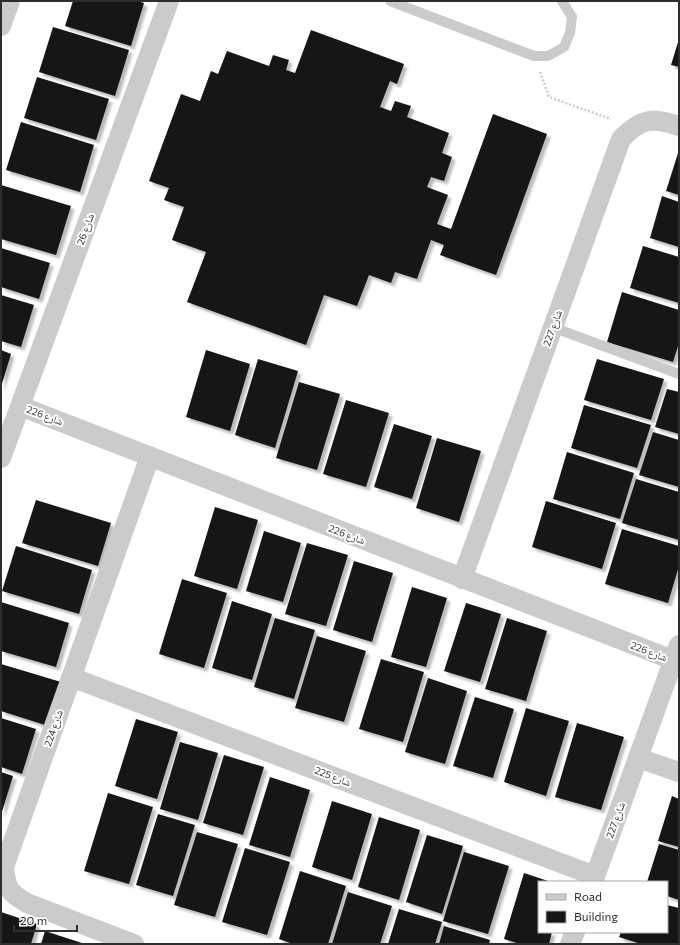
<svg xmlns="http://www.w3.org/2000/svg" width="680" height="945" font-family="Commissioner,'Noto Naskh Arabic',sans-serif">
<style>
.building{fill:#151515;filter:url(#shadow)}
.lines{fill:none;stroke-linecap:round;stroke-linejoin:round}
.path{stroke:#cbcbcb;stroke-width:2.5;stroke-dasharray:2 2;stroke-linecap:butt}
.lane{stroke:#cbcbcb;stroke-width:10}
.street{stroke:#cbcbcb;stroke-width:20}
.labels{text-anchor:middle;stroke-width:4;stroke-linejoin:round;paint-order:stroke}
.street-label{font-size:10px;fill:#2e2e2e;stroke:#fff}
</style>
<defs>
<filter id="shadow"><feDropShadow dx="3.5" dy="3.5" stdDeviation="1" flood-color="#0004"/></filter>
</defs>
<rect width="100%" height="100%" fill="#fff"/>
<!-- building -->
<path class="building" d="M 73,1 L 137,1 L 144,3 L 131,46 L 65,26 Z
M 53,27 L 129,50 L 115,96 L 39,72 Z
M 311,30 L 404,64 L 397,84 L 390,81 L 380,107 L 391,111 L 395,101 L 411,106 L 407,117 L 449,133 L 442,153 L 452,157 L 444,181 L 431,177 L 427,187 L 448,195 L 437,224 L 451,229 L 493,114 L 547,134 L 496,275 L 440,255 L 444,245 L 431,240 L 417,279 L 395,272 L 391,283 L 369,275 L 357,306 L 324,295 L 306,345 L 187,302 L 206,252 L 172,240 L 184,207 L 164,200 L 169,188 L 149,181 L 181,94 L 200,101 L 211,71 L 218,74 L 227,51 L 269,66 L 273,55 L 289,60 L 286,70 L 295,73 Z
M 679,39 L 679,67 L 671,65 Z
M 37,77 L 109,99 L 96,140 L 24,118 Z
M 21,122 L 94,145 L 80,192 L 6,170 Z
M 679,150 L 679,195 L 666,191 Z
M 1,185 L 71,206 L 56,255 L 1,239 Z
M 662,196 L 679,202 L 679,247 L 650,238 Z
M 643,246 L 679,257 L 679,303 L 630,288 Z
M 1,248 L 50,263 L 39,299 L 1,287 Z
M 622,292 L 679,310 L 679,343 L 673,362 L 607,342 Z
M 1,295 L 34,305 L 21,347 L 1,341 Z
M 1,350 L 11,354 L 1,387 Z
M 206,350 L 250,364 L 230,431 L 186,417 Z
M 258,359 L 298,371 L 275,448 L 235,435 Z
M 597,359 L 664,379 L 651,420 L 584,400 Z
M 299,382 L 340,394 L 317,470 L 276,458 Z
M 667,389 L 679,392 L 679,434 L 655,427 Z
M 346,400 L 389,413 L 366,487 L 323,474 Z
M 584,405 L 651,425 L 637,468 L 571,448 Z
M 394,424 L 432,436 L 412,499 L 374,487 Z
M 653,432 L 679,440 L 679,487 L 639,475 Z
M 437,438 L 481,451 L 459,522 L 416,508 Z
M 567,452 L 634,473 L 620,519 L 553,499 Z
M 636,479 L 679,492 L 679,540 L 622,523 Z
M 36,500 L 111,523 L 98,566 L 22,543 Z
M 546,501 L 616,523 L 602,569 L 532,547 Z
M 215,507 L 258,520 L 237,589 L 194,576 Z
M 622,529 L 679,546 L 679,566 L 668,603 L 605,584 Z
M 264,531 L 301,543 L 283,602 L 246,591 Z
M 307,543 L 348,555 L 326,626 L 285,614 Z
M 16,546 L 92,570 L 79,614 L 2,591 Z
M 354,561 L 393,573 L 372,642 L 333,630 Z
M 182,579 L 227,593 L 204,668 L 159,654 Z
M 412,587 L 447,598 L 426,667 L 391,657 Z
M 232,601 L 272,614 L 252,680 L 212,668 Z
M 1,602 L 69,623 L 56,667 L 1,651 Z
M 466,603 L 501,614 L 480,682 L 444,671 Z
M 275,618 L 315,630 L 294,699 L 254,687 Z
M 507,618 L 547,631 L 526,701 L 485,689 Z
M 317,636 L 366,651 L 344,722 L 295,708 Z
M 381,659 L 424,672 L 403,742 L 359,729 Z
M 1,664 L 61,682 L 48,726 L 1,711 Z
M 428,678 L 467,691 L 445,764 L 405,752 Z
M 475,697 L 514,709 L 493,778 L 453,766 Z
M 526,708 L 569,721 L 546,796 L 504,782 Z
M 1,718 L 36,729 L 22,774 L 1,767 Z
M 136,719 L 178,732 L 157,799 L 115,786 Z
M 577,723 L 624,737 L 601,810 L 555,797 Z
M 180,742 L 218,753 L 198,820 L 160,809 Z
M 224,755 L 264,767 L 243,835 L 203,823 Z
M 1,772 L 13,776 L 1,815 Z
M 270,777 L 310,790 L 290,857 L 249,845 Z
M 108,793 L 153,807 L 129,884 L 84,871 Z
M 672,796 L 679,799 L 679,847 L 658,841 Z
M 332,801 L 372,814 L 352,880 L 312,867 Z
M 158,814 L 195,825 L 173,896 L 136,885 Z
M 379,817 L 420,830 L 399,900 L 358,887 Z
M 197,832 L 238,844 L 215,917 L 174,905 Z
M 427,835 L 463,846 L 442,914 L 406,902 Z
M 659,844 L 679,850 L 679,900 L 667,896 L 667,882 L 647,882 Z
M 245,848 L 290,862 L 267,935 L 222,922 Z
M 464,852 L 509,866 L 488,934 L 443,921 Z
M 300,871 L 346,886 L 328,944 L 293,944 L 279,939 Z
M 524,873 L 551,882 L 539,882 L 539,932 L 552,932 L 549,944 L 520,944 L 504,939 Z
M 348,892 L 392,906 L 380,944 L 332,944 Z
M 667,905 L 679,908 L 679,944 L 641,944 L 619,937 L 621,932 L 667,932 Z
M 399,909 L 442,922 L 435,944 L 388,944 Z
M 1,912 L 37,924 L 31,944 L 1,944 Z
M 444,926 L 490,940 L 489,944 L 439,944 Z
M 45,931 L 85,944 L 41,944 Z"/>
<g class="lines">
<!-- path -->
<path class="path" d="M 540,72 L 549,97 L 611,119"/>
<!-- lane -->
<path class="lane" d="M 390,1 L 534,56 L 548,56 L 564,47 L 570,33 L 572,17 L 562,1
M 552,327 L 679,374"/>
<!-- street -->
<path class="street" d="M 1,26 L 10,1
M 20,406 L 673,660
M 1,458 L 169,1
M 462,579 L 621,139 C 641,118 653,117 679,126
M 71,677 L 595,876
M 638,758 L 679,772
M 593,882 L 679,645
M 134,944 L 27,903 C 9,893 6,888 4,867 L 150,456
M 570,944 L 575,932"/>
</g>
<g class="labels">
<!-- street labels -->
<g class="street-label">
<text transform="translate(85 229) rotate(-70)" y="4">شارع 26</text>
<text transform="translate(552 328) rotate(-70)" y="4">شارع 227</text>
<text transform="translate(45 415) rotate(21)" y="4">شارع 226</text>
<text transform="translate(347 534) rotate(21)" y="4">شارع 226</text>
<text transform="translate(649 651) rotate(21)" y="4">شارع 226</text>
<text transform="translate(53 728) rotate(-71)" y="4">شارع 224</text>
<text transform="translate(333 776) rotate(21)" y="4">شارع 225</text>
<text transform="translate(615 820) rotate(-70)" y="4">شارع 227</text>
</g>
</g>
<!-- border -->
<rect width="680" height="945" fill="none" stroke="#2e2e2e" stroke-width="4"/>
<!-- legend -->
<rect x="538" y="881" width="130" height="52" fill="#ffffff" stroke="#ababab"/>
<rect x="546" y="894" width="20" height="6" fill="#cbcbcb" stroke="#ababab"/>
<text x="574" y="901" font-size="12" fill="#2e2e2e">Road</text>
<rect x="546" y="911" width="20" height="12" fill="#151515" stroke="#ababab"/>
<text x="574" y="921" font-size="12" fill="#2e2e2e">Building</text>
<!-- scale -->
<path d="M14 925v6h63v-6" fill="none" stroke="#2e2e2e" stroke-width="2"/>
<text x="20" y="925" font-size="12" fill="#2e2e2e" stroke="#ffffff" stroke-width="3" paint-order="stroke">20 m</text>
</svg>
